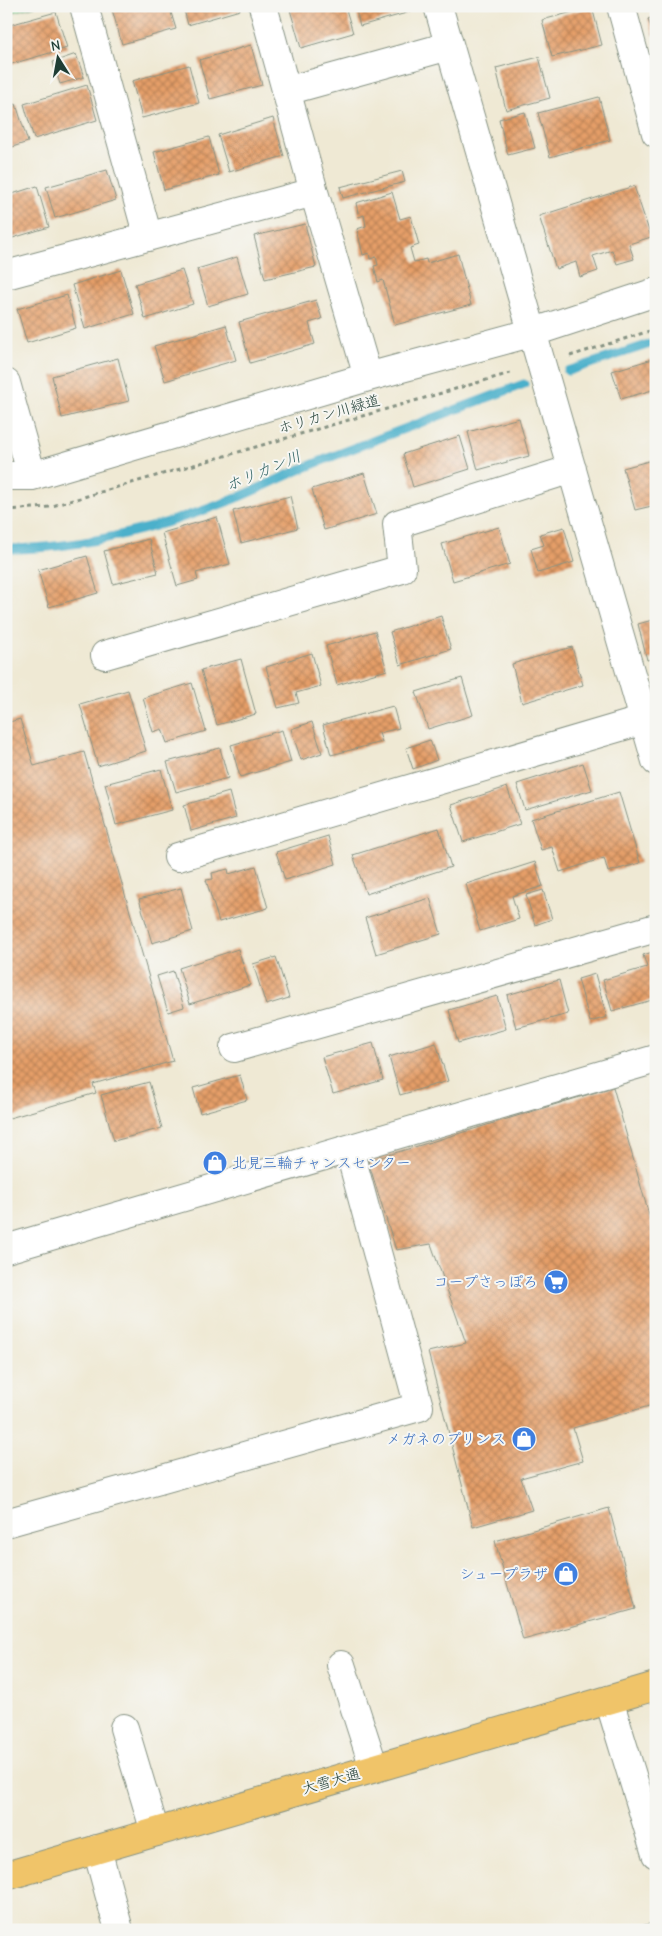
<svg xmlns="http://www.w3.org/2000/svg" width="662" height="1936" font-family="'Comic Neue','Klee One',sans-serif">
<style>
.green{fill:#8cdfa0;stroke:#568e6a}
.lines{fill:none;stroke-linecap:round;stroke-linejoin:round}
.stream{stroke:#4cb0cb;stroke-width:9}
.building{fill:url(#building-cross-hatch)}
.minor-casing{stroke:#879384;stroke-width:30}
.highway-casing{stroke:#879384;stroke-width:30}
.path{stroke:#879384;stroke-width:3;stroke-dasharray:4 4;stroke-linecap:butt}
.minor{stroke:#fff;stroke-width:28}
.highway{stroke:#f0c469;stroke-width:28}
.labels{text-anchor:middle;stroke-width:4;stroke-linejoin:round;paint-order:stroke}
.street-label{font-size:15px;fill:#1f3d34;stroke:#f6f6f2}
.shop-label{font-size:15px;fill:#366cbe;stroke:#f6f6f2;text-anchor:end}
.water-label{font-size:16px;font-style:italic;fill:#2c6061;stroke:#f6f6f2}
</style>
<defs>
<pattern id="building-cross-hatch" width="8" height="8" patternUnits="userSpaceOnUse" patternTransform="scale(1.25)"><rect width="8" height="8" fill="#e59e68"/><path d="M0 0l8 8M0 8l8-8" fill="none" stroke="#b98256"/></pattern>
</defs>
<rect width="100%" height="100%" fill="#f6f6f2"/>
<filter id="ink" filterUnits="userSpaceOnUse"><feTurbulence type="fractalNoise" baseFrequency=".02" numOctaves="2"/><feDisplacementMap in="SourceGraphic" scale="10" xChannelSelector="R" yChannelSelector="G"/><feConvolveMatrix kernelMatrix="1 2 1 2 8 2 1 2 1" color-interpolation-filters="sRGB"/></filter>
<filter id="wash" filterUnits="userSpaceOnUse"><feTurbulence type="fractalNoise" baseFrequency=".0096" numOctaves="4" result="noise"/><feDisplacementMap in="SourceGraphic" scale="20" xChannelSelector="R" yChannelSelector="G"/><feGaussianBlur stdDeviation="1.12" result="paint"/><feColorMatrix in="noise" values="0 0 0 0 0 0 0 0 0 0 0 0 0 0 0 0 0 1.4 0 .05"/><feComposite in="paint" operator="in"/></filter>
<g filter="url(#wash)">
<rect width="100%" height="100%" fill="#efe9d4"/>
<!-- green -->
<path class="green" d="M 6,6 L 35,6 L 6,14 Z"/>
<g class="lines">
<!-- stream -->
<path class="stream" d="M 568,371 L 656,342
M 6,549 C 81,549 154,529 224,503 C 251,493 277,479 304,468 C 377,438 451,412 524,384"/>
</g>
<g id="blocks">
<!-- building -->
<path class="building" d="M 111,6 L 169,6 L 176,29 L 122,44 Z
M 183,6 L 239,6 L 240,10 L 188,25 Z
M 289,6 L 345,6 L 353,33 L 301,48 Z
M 355,6 L 409,6 L 410,12 L 360,26 Z
M 592,7 L 602,45 L 552,57 L 542,20 Z
M 56,12 L 67,48 L 8,65 L 6,26 Z
M 656,16 L 656,39 L 655,39 L 648,19 Z
M 251,45 L 262,85 L 210,99 L 199,60 Z
M 76,54 L 84,77 L 60,84 L 53,62 Z
M 539,57 L 550,98 L 506,110 L 496,68 Z
M 189,65 L 199,103 L 142,118 L 132,81 Z
M 87,85 L 97,120 L 34,139 L 24,104 Z
M 599,97 L 610,140 L 550,157 L 538,113 Z
M 16,104 L 28,142 L 6,149 L 6,107 Z
M 525,112 L 535,148 L 508,155 L 499,119 Z
M 273,118 L 284,156 L 229,172 L 218,135 Z
M 209,137 L 219,175 L 164,190 L 154,152 Z
M 107,170 L 116,200 L 55,218 L 46,187 Z
M 402,171 L 405,182 L 343,198 L 340,187 Z
M 37,186 L 49,227 L 6,240 L 6,196 Z
M 634,186 L 651,237 L 629,244 L 634,259 L 617,264 L 612,250 L 593,256 L 598,271 L 580,277 L 576,262 L 556,269 L 539,216 Z
M 392,192 L 400,219 L 411,216 L 419,245 L 410,248 L 414,262 L 426,259 L 427,263 L 458,254 L 471,305 L 395,325 L 383,280 L 378,282 L 374,266 L 378,265 L 376,257 L 370,259 L 369,253 L 363,255 L 357,229 L 366,226 L 364,215 L 359,217 L 356,203 Z
M 305,224 L 316,267 L 265,279 L 254,236 Z
M 237,257 L 248,294 L 208,306 L 197,269 Z
M 121,270 L 134,314 L 85,329 L 72,285 Z
M 182,270 L 193,304 L 145,319 L 135,284 Z
M 67,295 L 76,328 L 27,343 L 17,309 Z
M 316,300 L 322,319 L 309,323 L 315,344 L 250,363 L 239,322 Z
M 226,325 L 236,360 L 165,381 L 154,346 Z
M 118,358 L 129,401 L 62,418 L 52,376 Z
M 656,358 L 656,389 L 621,399 L 612,371 Z
M 519,418 L 529,456 L 478,470 L 468,432 Z
M 460,436 L 470,469 L 413,487 L 403,454 Z
M 656,459 L 656,505 L 635,510 L 623,468 Z
M 364,473 L 377,514 L 324,530 L 312,489 Z
M 290,496 L 298,528 L 241,543 L 233,511 Z
M 217,517 L 230,564 L 196,573 L 198,580 L 177,586 L 162,533 Z
M 499,527 L 510,564 L 453,581 L 442,544 Z
M 564,527 L 574,562 L 538,573 L 531,549 L 544,545 L 540,534 Z
M 149,539 L 158,573 L 113,584 L 104,551 Z
M 87,556 L 98,593 L 49,607 L 38,570 Z
M 441,616 L 451,649 L 400,665 L 390,632 Z
M 656,619 L 656,658 L 647,660 L 638,624 Z
M 375,631 L 387,670 L 337,685 L 326,646 Z
M 572,647 L 583,685 L 522,703 L 512,664 Z
M 312,653 L 321,686 L 296,693 L 299,703 L 278,708 L 266,667 Z
M 241,659 L 256,714 L 217,725 L 201,670 Z
M 462,678 L 473,715 L 428,729 L 416,692 Z
M 192,683 L 206,731 L 167,743 L 162,729 L 153,732 L 143,698 Z
M 128,690 L 146,751 L 98,766 L 80,704 Z
M 393,706 L 399,728 L 379,733 L 382,742 L 331,755 L 323,725 Z
M 20,719 L 34,766 L 84,752 L 173,1061 L 93,1084 L 96,1093 L 6,1119 L 6,723 Z
M 312,722 L 322,753 L 301,760 L 291,729 Z
M 282,730 L 291,762 L 240,777 L 231,745 Z
M 430,740 L 437,760 L 413,769 L 406,748 Z
M 220,748 L 228,778 L 176,792 L 167,762 Z
M 583,763 L 592,790 L 525,810 L 517,784 Z
M 161,769 L 172,810 L 116,825 L 105,784 Z
M 507,787 L 520,824 L 463,842 L 451,805 Z
M 229,792 L 236,818 L 191,831 L 184,805 Z
M 619,792 L 640,863 L 608,872 L 604,858 L 560,872 L 552,847 L 541,850 L 531,819 Z
M 439,828 L 451,867 L 366,894 L 353,855 Z
M 328,836 L 336,864 L 285,880 L 276,852 Z
M 535,862 L 543,886 L 512,896 L 519,919 L 480,931 L 466,884 Z
M 256,866 L 268,908 L 219,922 L 206,880 L 213,879 L 212,873 L 228,869 L 229,874 Z
M 181,888 L 193,931 L 152,943 L 139,899 Z
M 543,890 L 552,919 L 535,925 L 526,895 Z
M 430,898 L 441,934 L 376,954 L 365,918 Z
M 238,949 L 250,985 L 190,1004 L 179,968 Z
M 656,951 L 656,999 L 612,1011 L 603,980 L 647,967 L 643,955 Z
M 276,957 L 289,998 L 266,1005 L 253,964 Z
M 173,971 L 184,1007 L 168,1012 L 157,976 Z
M 595,974 L 607,1017 L 590,1022 L 578,979 Z
M 559,980 L 568,1014 L 516,1028 L 507,995 Z
M 497,996 L 506,1029 L 458,1043 L 449,1010 Z
M 373,1043 L 383,1080 L 333,1094 L 322,1057 Z
M 436,1043 L 448,1081 L 400,1095 L 389,1057 Z
M 240,1075 L 247,1100 L 200,1113 L 193,1088 Z
M 149,1082 L 162,1128 L 114,1141 L 101,1095 Z
M 613,1087 L 656,1240 L 656,1404 L 573,1428 L 583,1461 L 521,1478 L 532,1510 L 473,1527 L 428,1352 L 466,1343 L 431,1244 L 396,1250 L 368,1161 Z
M 219,1156 L 221,1168 L 210,1171 L 208,1159 Z
M 609,1508 L 636,1609 L 523,1640 L 495,1541 Z
M 656,1922 L 656,1930 L 629,1930 L 629,1929 Z"/>
</g>
</g>
<g filter="url(#ink)">
<use href="#blocks" fill-opacity="0" stroke="#879384" stroke-width="1"/>
<g class="lines">
<defs>
<path id="minor" d="M 84,6 L 148,237
M 263,6 L 314,192 L 368,377
M 438,6 L 656,761
M 621,6 L 656,133
M 286,91 L 449,46
M 6,275 L 314,192
M 6,383 L 32,476
M 6,476 L 32,476 L 368,377 L 534,332 L 656,292
M 105,655 L 402,569 L 397,524 L 572,469
M 178,857 L 644,720
M 234,1048 L 656,928
M 6,1249 L 656,1059
M 6,1523 L 419,1407 L 349,1149
M 341,1665 L 374,1768
M 609,1700 L 656,1854
M 124,1728 L 155,1832
M 97,1849 L 119,1930"/>
<path id="highway" d="M 6,1876 L 656,1686"/>
</defs>
<!-- minor casing -->
<use href="#minor" class="minor-casing"/>
<!-- highway casing -->
<use href="#highway" class="highway-casing"/>
<!-- path -->
<path class="path" d="M 570,356 L 656,329
M 6,510 L 49,507 L 514,372"/>
<!-- minor -->
<use href="#minor" class="minor"/>
<!-- highway -->
<use href="#highway" class="highway"/>
</g>
</g>
<!-- icons -->
<defs>
<symbol id="shop-disc" viewBox="-11 -11 22 22"><circle r="9.5" fill="#3f7fe0" stroke="#f6f6f2"/><path d="M-5-2.5h2.3a2.7 3.5 0 0 1 5.4 0H5L5.5 6h-11ZM-1.5-2.5h3a1.5 2.3 0 0 0-3 0Z" fill="#fff"/></symbol>
<symbol id="supermarket-disc" viewBox="-11 -11 22 22"><circle r="9.5" fill="#3f7fe0" stroke="#f6f6f2"/><path d="M-6-5.5h2.5l.6 2H6L4.5 2H-2.5L-4.4-4H-6ZM-1.5 3.2a1.3 1.3 0 1 0 .1 0ZM3 3.2a1.3 1.3 0 1 0 .1 0Z" fill="#fff"/></symbol>
</defs>
<g fill-rule="evenodd">
<use href="#shop-disc" x="201" y="1149" width="28" height="28"/>
<use href="#supermarket-disc" x="542" y="1268" width="28" height="28"/>
<use href="#shop-disc" x="510" y="1425" width="28" height="28"/>
<use href="#shop-disc" x="552" y="1560" width="28" height="28"/>
</g>
<g class="labels">
<!-- street labels -->
<g class="street-label">
<text transform="translate(329 414) rotate(-16)" y="5">ホリカン川緑道</text>
<text transform="translate(331 1781) rotate(-16)" y="5">大雪大通</text>
</g>
<!-- shop labels -->
<g class="shop-label">
<text x="232" y="1168" text-anchor="start">北見三輪チャンスセンター</text>
<text x="538" y="1287">コープさっぽろ</text>
<text x="506" y="1444">メガネのプリンス</text>
<text x="548" y="1579">シュープラザ</text>
</g>
<!-- water labels -->
<g class="water-label">
<text transform="translate(263 470) rotate(-23)" y="6">ホリカン川</text>
</g>
</g>
<!-- margin -->
<rect width="662" height="1936" fill="none" stroke="#f6f6f2" stroke-width="25"/>
<!-- north arrow -->
<g transform="translate(58 58) rotate(349)" stroke="#f6f6f2" stroke-width="4" paint-order="stroke">
<path d="M0-4L9 19L0 12L-9 19Z" fill="#1f3d34"/>
<text y="-8" font-size="14" font-weight="bold" text-anchor="middle" fill="#1f3d34">N</text>
</g>
</svg>
